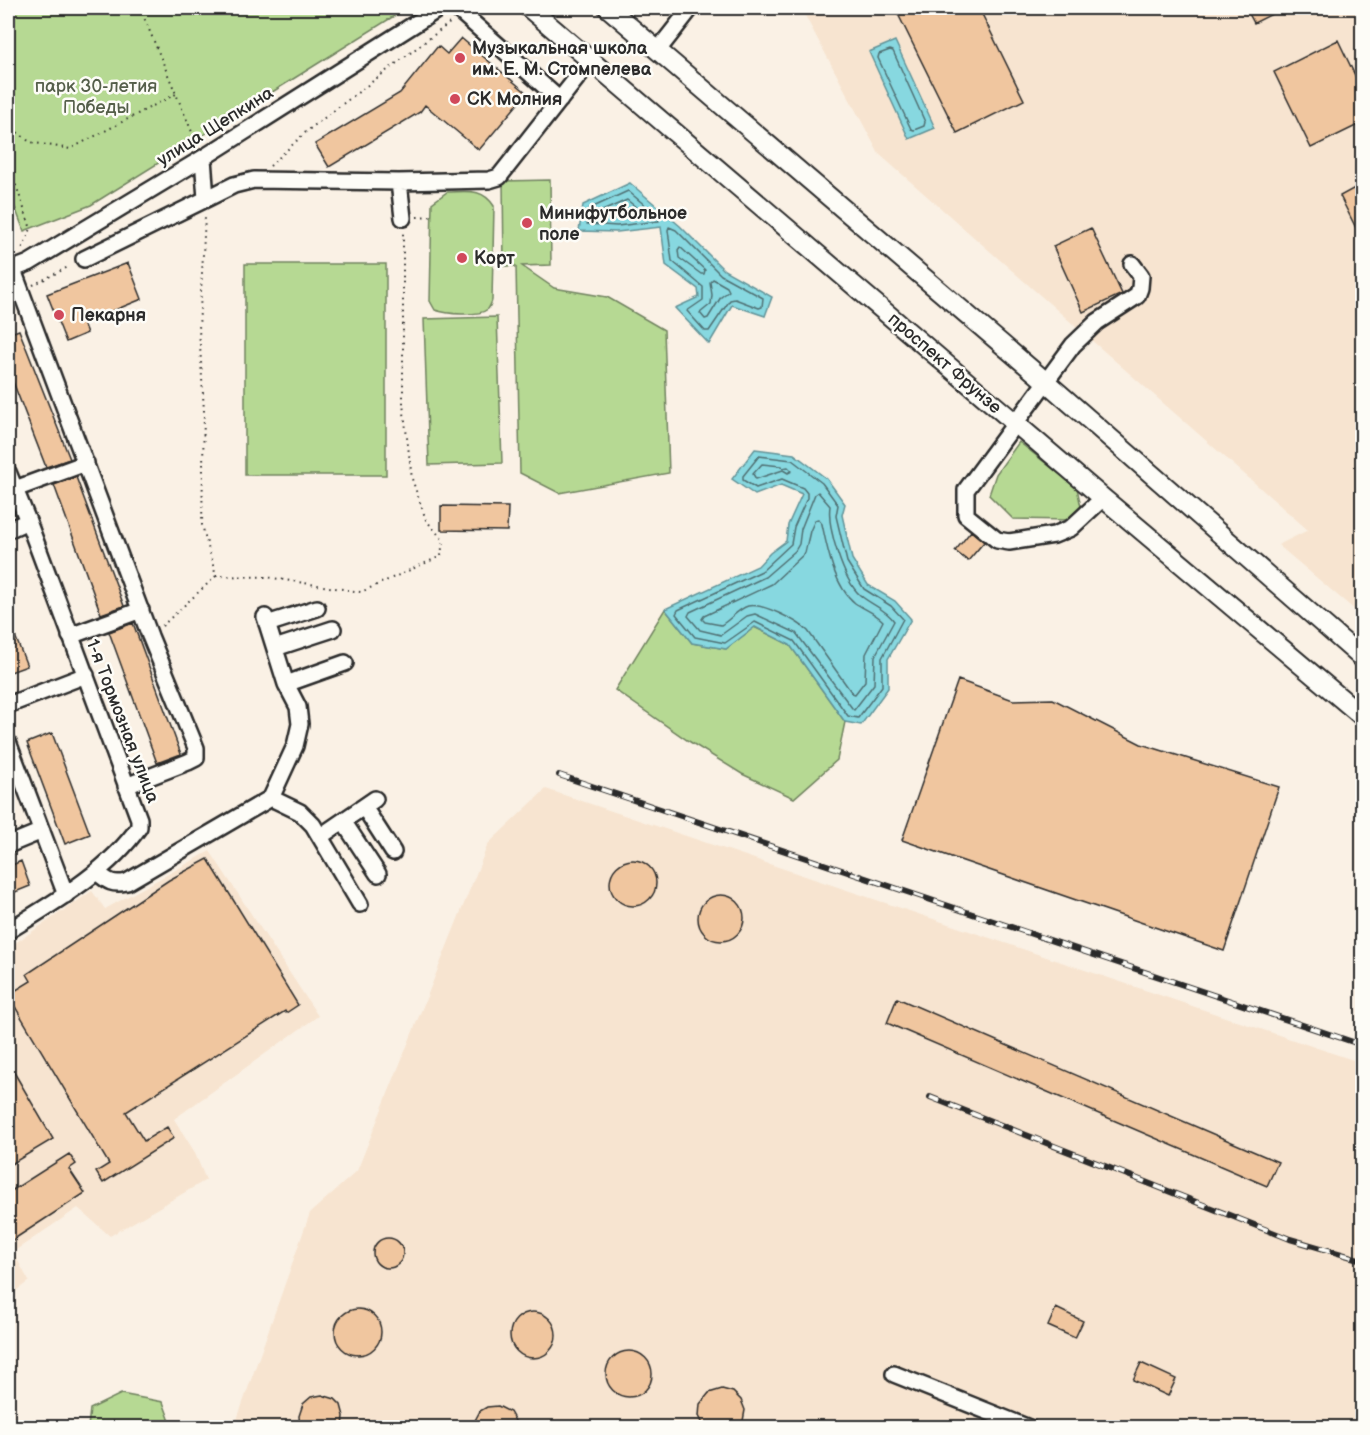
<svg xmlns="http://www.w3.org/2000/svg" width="1370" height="1435" font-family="'Balsamiq Sans',sans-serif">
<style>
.built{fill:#f7e4d0}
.green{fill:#b6d993;stroke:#70825f;stroke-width:1.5}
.water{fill:#87d8e0;stroke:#629398;stroke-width:1.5}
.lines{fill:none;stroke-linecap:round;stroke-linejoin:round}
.shore{stroke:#507073;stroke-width:1.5}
.building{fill:#f0c69f;stroke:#2b2b2b;stroke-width:1.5}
.minor-casing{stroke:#2b2b2b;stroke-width:20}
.major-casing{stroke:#2b2b2b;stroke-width:22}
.path{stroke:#2b2b2b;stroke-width:2;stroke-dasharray:1.5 4.5;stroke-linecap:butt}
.minor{stroke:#fdfcf7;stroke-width:15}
.major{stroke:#fdfcf7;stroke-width:18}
.rail-casing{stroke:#2b2b2b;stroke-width:6}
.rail{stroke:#fdfcf7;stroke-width:4;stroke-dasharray:11;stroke-linecap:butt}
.poi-dot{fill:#d1495b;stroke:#fdfcf7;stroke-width:2}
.labels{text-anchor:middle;stroke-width:5;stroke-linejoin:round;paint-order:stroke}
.poi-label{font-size:18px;font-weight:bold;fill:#2b2b2b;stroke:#fdfcf7;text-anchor:start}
.park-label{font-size:18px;fill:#555f4a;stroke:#fdfcf7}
.street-label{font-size:18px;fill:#2b2b2b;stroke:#fdfcf7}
</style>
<rect width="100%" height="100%" fill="#faf1e5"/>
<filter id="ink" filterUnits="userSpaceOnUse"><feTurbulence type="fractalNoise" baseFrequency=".0167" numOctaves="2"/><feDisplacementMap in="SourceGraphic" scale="12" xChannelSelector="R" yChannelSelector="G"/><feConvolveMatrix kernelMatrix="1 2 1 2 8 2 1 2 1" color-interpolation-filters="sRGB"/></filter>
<g filter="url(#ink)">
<!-- built -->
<path class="built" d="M 801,8 L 1362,8 L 1362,616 L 1278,545 L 1308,530 L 879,154 Z
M 546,789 L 1362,1063 L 1362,1427 L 234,1428 L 310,1213 L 357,1171 L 488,844 Z
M 210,851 L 318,1016 L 174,1119 L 194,1151 L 206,1180 L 110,1236 L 78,1208 L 13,1252 L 29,1281 L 8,1297 L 8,948 L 92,891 L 105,909 Z"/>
<!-- green -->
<path class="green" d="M 8,8 L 407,8 L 91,205 L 24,231 L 8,189 Z
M 550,180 L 551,265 L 522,266 L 554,288 L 607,297 L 664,330 L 669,473 L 559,493 L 520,473 L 516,266 L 504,266 L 503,181 Z
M 447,192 C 466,192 482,187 494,206 L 492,300 C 492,302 489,308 488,309 C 478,317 446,314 435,310 L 430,301 L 432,203 Z
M 245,264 L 386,264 L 386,475 L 245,475 Z
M 497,317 L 502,463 L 429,465 L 424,319 Z
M 1019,442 L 1077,488 L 1081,507 L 1070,520 L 1013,519 L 989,495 L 996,474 Z
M 665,609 L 692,643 L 726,649 L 754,627 L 790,645 L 845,722 L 837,760 L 794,798 L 742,774 L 687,740 L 615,690 Z
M 121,1394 L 163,1402 L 172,1427 L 88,1427 L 90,1409 Z"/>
<!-- water -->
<path class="water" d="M 895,41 L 935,128 L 909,139 L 869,52 Z
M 630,183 L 680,226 L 724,270 L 772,297 L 765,316 L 732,305 L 709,344 L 675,308 L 699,297 L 698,289 L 666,265 L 661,227 L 617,232 L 579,231 L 583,205 Z
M 755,449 L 794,454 L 827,479 L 845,504 L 842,515 L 852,559 L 868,585 L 895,601 L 911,619 L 888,659 L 888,688 L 861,725 L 845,722 L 790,645 L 755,627 L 726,649 L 692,643 L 665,609 L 758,566 L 770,553 L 786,541 L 788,525 L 802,494 L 781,485 L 755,495 L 732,479 Z"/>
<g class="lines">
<!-- shore -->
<path class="shore" d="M 890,50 L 893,51 L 925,122 L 924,126 L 914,130 L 911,129 L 878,58 L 879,54 Z
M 628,191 L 659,217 L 659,221 L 617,226 L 587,224 L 589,209 Z
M 627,200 L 641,211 L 641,215 L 617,219 L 597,217 L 598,213 Z
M 669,227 L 676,230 L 721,275 L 763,298 L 762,307 L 759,308 L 735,299 L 730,300 L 709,331 L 705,331 L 687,311 L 703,300 L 703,287 L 672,261 L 668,230 Z
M 680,247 L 705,270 L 704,274 L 701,274 L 679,258 L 678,250 Z
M 713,279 L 727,287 L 729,291 L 721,297 L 708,318 L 705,319 L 700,313 L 711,304 L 712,295 L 710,282 Z
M 759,456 L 792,460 L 822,483 L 838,505 L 836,516 L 847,562 L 864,589 L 891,606 L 903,619 L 882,658 L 882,686 L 858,718 L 848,716 L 794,641 L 755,622 L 725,643 L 695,637 L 676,614 L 678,610 L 762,571 L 791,544 L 794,527 L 807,498 L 807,493 L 803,488 L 782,479 L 756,488 L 743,480 L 743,476 Z
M 762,464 L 781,466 L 783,468 L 788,467 L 792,471 L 788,473 L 783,470 L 756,479 L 753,474 Z
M 818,492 L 830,506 C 827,527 843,580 860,595 C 871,605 885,608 894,621 L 875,656 L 874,684 L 854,710 L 852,708 L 796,633 L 755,614 L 747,616 L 721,635 L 700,630 L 688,616 L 690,612 L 765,577 L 795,551 L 799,544 L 801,529 L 815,494 Z
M 818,519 L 822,524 C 827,548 834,586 855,603 C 864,609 875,613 883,621 L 866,654 L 865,681 L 855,694 L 852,693 L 808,631 C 798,621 761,602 748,606 C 738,609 730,620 721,625 L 705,622 L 702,619 L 704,616 L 772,584 L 805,553 L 810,531 L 815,520 Z"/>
</g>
<!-- building -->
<path class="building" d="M 895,8 L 979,8 L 1024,100 L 957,133 Z
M 1246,8 L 1284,8 L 1254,23 Z
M 461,38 L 527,93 L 479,150 L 425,105 L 420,112 L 329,167 L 315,144 L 400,93 L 438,46 L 447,54 Z
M 1338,40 L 1362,90 L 1362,123 L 1311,148 L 1274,72 Z
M 1362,184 L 1362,240 L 1340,196 Z
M 1091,228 L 1122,294 L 1083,312 L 1053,246 Z
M 128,263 L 142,299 L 83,323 L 87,333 L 66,342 L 47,294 Z
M 19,330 L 70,459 L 46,467 L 8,369 L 8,334 Z
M 76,477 L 124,606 L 101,614 L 54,485 Z
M 441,506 L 508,507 L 507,531 L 441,530 Z
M 971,531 L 984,542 L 968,561 L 955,551 Z
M 8,618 L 27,666 L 8,673 Z
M 133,623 L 181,754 L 157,763 L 109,632 Z
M 958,680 L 1013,700 L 1053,699 L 1141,744 L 1279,787 L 1224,951 L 902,840 Z
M 52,733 L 90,834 L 65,844 L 27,743 Z
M 208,859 L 298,1005 L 286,1013 L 285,1011 L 126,1112 L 144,1141 L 167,1127 L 174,1138 L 103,1183 L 96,1172 L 109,1164 L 8,995 L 31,981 L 27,974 L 169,880 Z
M610 883a23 23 0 1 1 46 0a23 23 0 1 1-46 0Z
M 21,861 L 30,886 L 8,895 L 8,867 Z
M698 918a23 23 0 1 1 46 0a23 23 0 1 1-46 0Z
M 897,998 L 1278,1162 L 1267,1186 L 887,1023 Z
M 8,1062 L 53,1139 L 8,1166 Z
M 69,1154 L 76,1164 L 69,1169 L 85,1193 L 8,1243 L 8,1193 Z
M373 1253a15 15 0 1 1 30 0a15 15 0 1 1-30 0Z
M 1056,1308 L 1083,1321 L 1075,1338 L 1048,1326 Z
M335 1332a23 23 0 1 1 46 0a23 23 0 1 1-46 0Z
M510 1335a23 23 0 1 1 46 0a23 23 0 1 1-46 0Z
M606 1374a23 23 0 1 1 46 0a23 23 0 1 1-46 0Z
M 1141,1363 L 1176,1379 L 1168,1396 L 1133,1380 Z
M 722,1389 L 733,1392 L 741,1400 L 745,1410 L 743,1421 L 739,1428 L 705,1428 L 699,1416 L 700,1404 L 709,1393 Z
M 322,1395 L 335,1399 L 341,1405 L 344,1416 L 343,1428 L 300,1428 L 299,1416 L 303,1404 L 311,1397 Z
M 498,1406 L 510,1412 L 519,1428 L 471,1428 L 480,1411 L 487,1407 Z"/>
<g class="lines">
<defs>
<path id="minor" d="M 456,8 L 560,100
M 658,50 L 691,8
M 399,182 L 403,218
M 206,199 L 234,185 L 254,180 L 399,182 L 489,180 L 499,177 L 591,60
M 84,259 L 206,199 L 203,158
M 13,270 L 150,636 L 196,748 L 196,758 L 188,762 L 126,786
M 8,271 L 29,263 L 203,158 L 440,8
M 8,472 L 28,521 L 139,819 L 139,827 C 108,872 53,903 8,931
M 15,489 L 86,463
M 1103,498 L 1071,528 L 1054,535 L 1009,542 L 997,540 L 966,515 L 966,490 L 1073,345 L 1097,322 L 1137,296 L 1140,288 L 1141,276 L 1132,264
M 8,530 L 28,521
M 265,617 L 286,684 L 298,707 L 300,724 L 295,746 L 271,798
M 267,624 L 317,608
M 70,636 L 141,610
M 275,648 L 333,629
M 286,684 L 345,663
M 8,705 L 86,675
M 8,742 L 66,895
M 364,807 L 393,852
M 343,821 L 378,874
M 321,836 L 375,799
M 8,845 L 42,831
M 97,872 C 108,882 113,885 127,882 L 271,798 L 300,812 L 313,825 L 360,904
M 894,1374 L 1029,1428"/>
<path id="major" d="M 529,8 L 1103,498 L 1362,716
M 608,8 L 1045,381 L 1362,658"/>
</defs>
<!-- minor casing -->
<use href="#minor" class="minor-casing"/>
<!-- major casing -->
<use href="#major" class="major-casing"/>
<!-- path -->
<path class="path" d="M 140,8 L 197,144
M 8,125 L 30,142 L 70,149 L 176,94
M 8,162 L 31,229 L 22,249
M 270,166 L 307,131 L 451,22
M 417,217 L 432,216
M 33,285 L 70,266
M 216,576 L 266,577 L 361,592 L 441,556 L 443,540 L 426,520 L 412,479 L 403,404 L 403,231
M 162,626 L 216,576 L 202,525 L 204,411 L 199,329 L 205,217"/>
<!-- minor -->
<use href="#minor" class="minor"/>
<!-- major -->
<use href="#major" class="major"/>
<defs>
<path id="rail" d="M 559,775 L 1362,1045
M 930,1097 L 1290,1239 L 1362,1260"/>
</defs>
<!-- rail casing -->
<use href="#rail" class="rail-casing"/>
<!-- rail -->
<use href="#rail" class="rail"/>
</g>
</g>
<!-- markers -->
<g class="poi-dot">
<circle cx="460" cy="58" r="6"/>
<circle cx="455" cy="99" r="6"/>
<circle cx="527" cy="223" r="6"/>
<circle cx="462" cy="258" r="6"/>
<circle cx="59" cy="315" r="6"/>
</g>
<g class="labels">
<!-- poi labels -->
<g class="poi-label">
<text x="472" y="54">Музыкальная школа<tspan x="472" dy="21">им. Е. М. Стомпелева</tspan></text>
<text x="467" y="105">СК Молния</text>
<text x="539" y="219">Минифутбольное<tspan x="539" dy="21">поле</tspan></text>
<text x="474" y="264">Корт</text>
<text x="71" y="321">Пекарня</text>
</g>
<!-- park labels -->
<g class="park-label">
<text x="96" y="92">парк 30-летия<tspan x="96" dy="21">Победы</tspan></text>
</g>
<!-- street labels -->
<g class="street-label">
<text transform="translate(215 126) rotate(-32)" y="6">улица Щепкина</text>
<text transform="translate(945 363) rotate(41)" y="6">проспект Фрунзе</text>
<text transform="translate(123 721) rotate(69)" y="6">1-я Тормозная улица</text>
</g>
</g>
<!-- margin -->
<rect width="1370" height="1435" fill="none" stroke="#fdfcf7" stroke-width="30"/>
<rect x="15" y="15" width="1340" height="1405" fill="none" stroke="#2b2b2b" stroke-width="2" filter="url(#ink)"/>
</svg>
